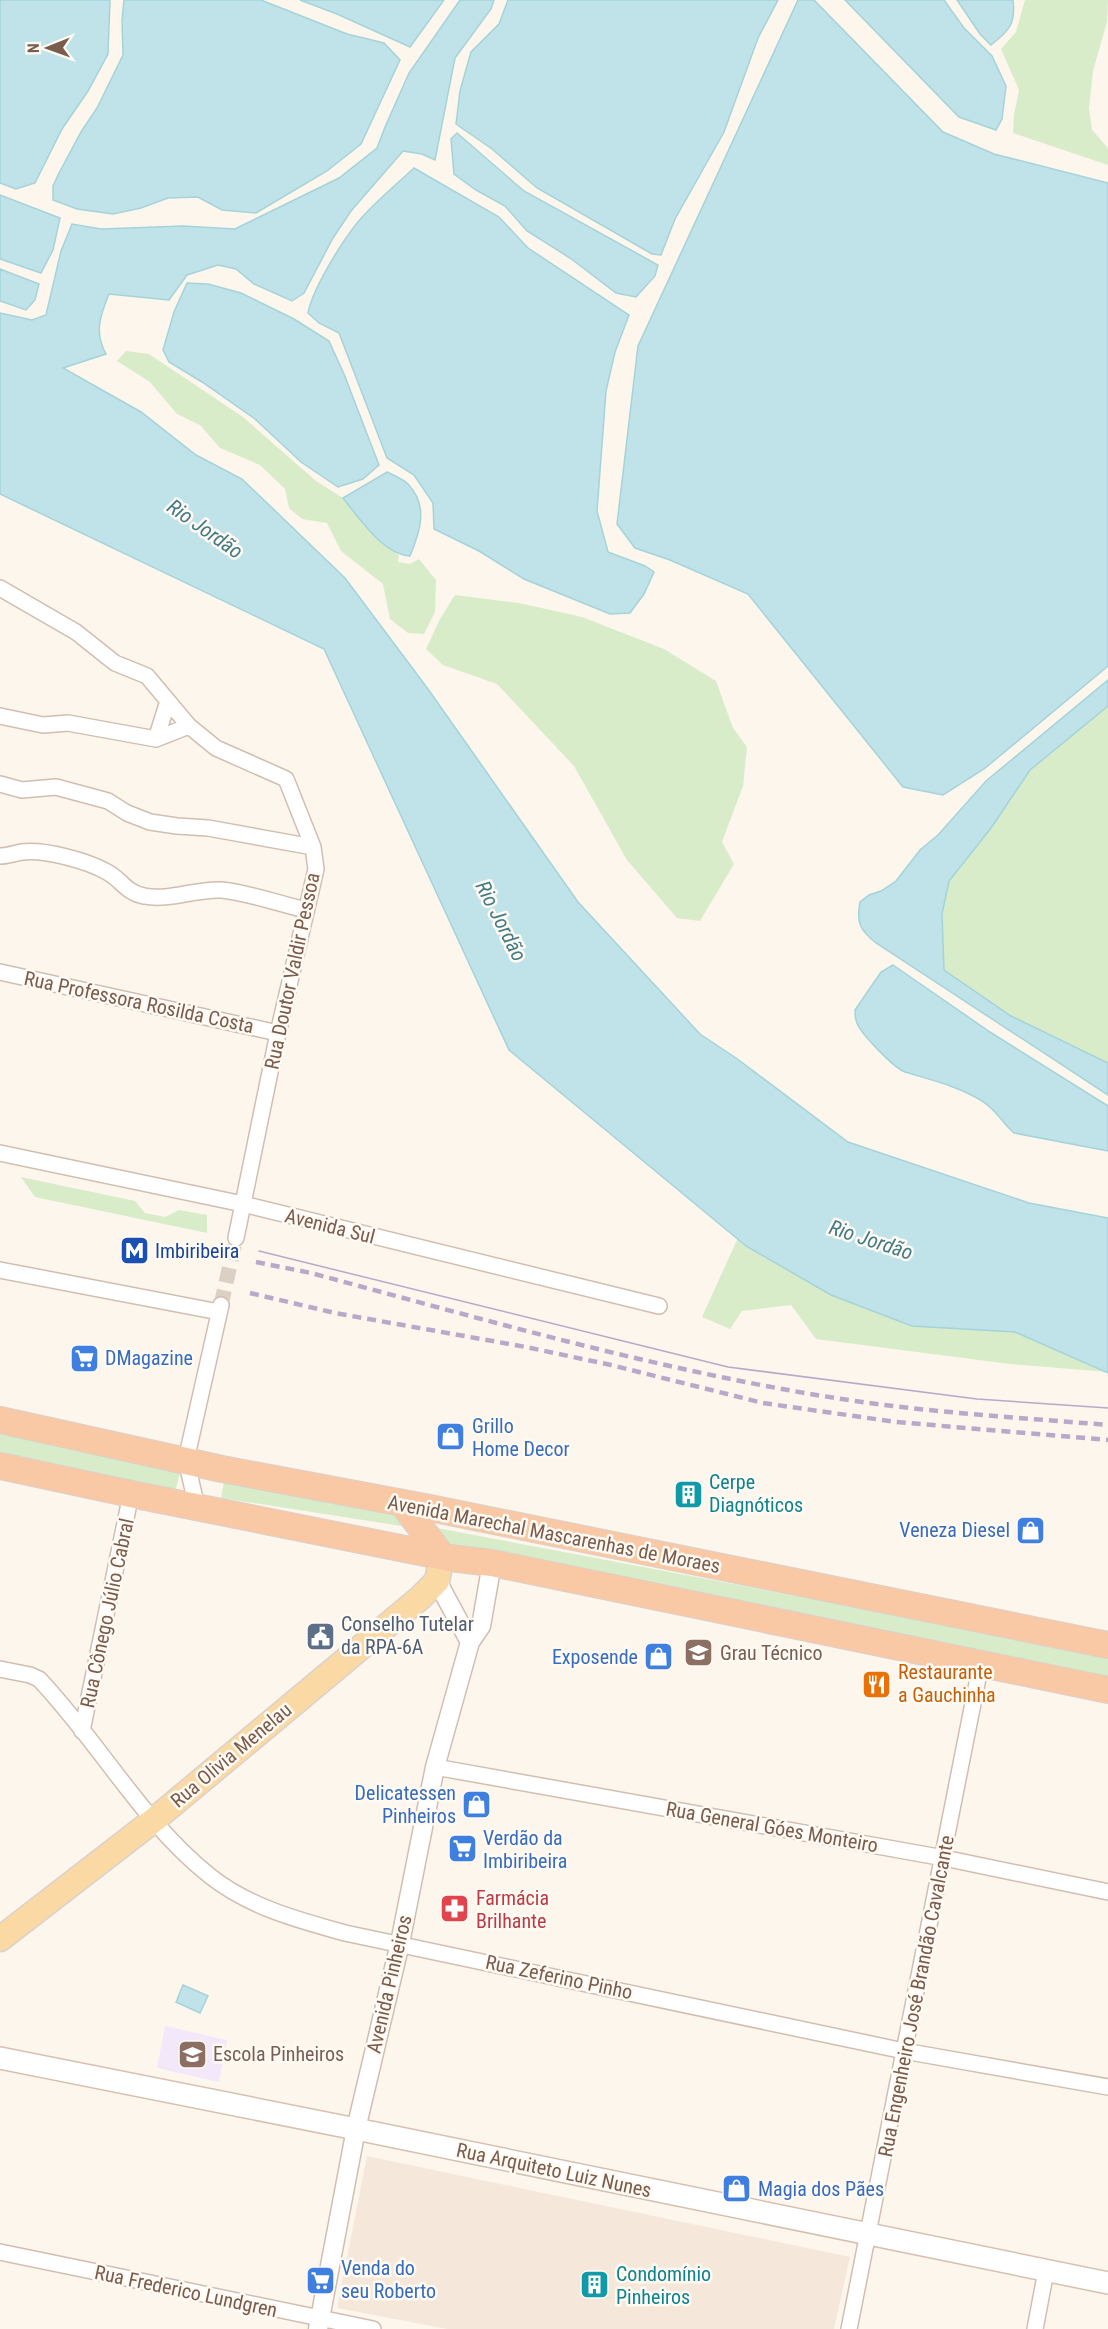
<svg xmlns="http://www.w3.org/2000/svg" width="1108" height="2329" font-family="'Roboto Condensed',sans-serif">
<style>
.residential{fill:#f5e8da}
.education{fill:#f3e8fa}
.green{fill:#d8ecc9}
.water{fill:#bfe3e8;stroke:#a5d3da;stroke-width:1.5}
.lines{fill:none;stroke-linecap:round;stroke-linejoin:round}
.minor-tunnel{stroke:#dcd0c4;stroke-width:15;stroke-dasharray:15 8;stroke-linecap:butt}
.minor-casing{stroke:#d1beb0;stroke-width:18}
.tertiary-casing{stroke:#d1beb0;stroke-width:21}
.secondary-casing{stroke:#d6c0b0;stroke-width:24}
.primary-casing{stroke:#dad1cd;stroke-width:27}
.trunk-casing{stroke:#dad1cd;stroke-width:28}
.minor{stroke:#fff;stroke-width:15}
.tertiary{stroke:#fff;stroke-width:18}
.secondary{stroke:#fff;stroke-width:21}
.primary{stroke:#fbd9a5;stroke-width:24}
.trunk{stroke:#f9c8a4;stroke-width:26}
.tram{stroke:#b9a8c9;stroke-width:1.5}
.rail{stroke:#b9a8c9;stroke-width:4.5;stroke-dasharray:9 6;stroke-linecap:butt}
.labels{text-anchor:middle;stroke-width:5;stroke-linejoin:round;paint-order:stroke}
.street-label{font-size:20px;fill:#7a5c4d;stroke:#fffaf3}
.transit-label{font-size:20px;fill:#164399;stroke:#fffaf3;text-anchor:start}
.shop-label{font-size:20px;fill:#366cbe;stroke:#fffaf3;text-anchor:start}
.culture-label{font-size:20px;fill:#0d838f;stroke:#fffaf3;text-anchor:start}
.service-label{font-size:20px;fill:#4e5e75;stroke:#fffaf3;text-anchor:start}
.education-label{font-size:20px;fill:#785e54;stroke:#fffaf3;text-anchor:start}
.food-label{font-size:20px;fill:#c56008;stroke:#fffaf3;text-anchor:start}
.health-label{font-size:20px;fill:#be3a42;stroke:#fffaf3;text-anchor:start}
.water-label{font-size:21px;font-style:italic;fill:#437c86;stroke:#fffaf3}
</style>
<rect width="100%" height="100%" fill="#fdf6ec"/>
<!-- residential -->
<path class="residential" d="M 367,2156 L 850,2257 L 834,2329 L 447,2329 L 337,2308 Z"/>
<!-- education -->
<path class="education" d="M 165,2026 L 227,2040 L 219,2082 L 157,2068 Z"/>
<!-- green -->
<path class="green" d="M 1025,0 L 1108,0 L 1107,22 L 1093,71 L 1089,108 L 1092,130 L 1108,148 L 1108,165 L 1013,133 L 1014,115 L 1019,90 L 1001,49 L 1016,32 Z
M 126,351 L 149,354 L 243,417 L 316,481 L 343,498 L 371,533 L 399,555 L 398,562 L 410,564 L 419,559 L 436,580 L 435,612 L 424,634 L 408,633 L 390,619 L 383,584 L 341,551 L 327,523 L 302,519 L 289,508 L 285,489 L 260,465 L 220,448 L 200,425 L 177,414 L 150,382 L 117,361 Z
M 455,595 L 519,603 L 582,617 L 664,649 L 716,681 L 733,728 L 747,747 L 743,786 L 722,842 L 734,864 L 700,921 L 677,918 L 627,860 L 574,766 L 497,684 L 443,665 L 426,649 L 440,619 Z
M 1108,706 L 1108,1063 L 1011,1016 L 944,970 L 942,914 L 949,881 L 991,828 L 1030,770 Z
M 21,1177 L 135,1201 L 145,1213 L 165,1217 L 179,1210 L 207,1215 L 207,1233 L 35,1197 Z
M 747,1218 L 1108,1372 L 1010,1364 L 816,1339 L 791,1305 L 742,1311 L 730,1329 L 702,1317 Z
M 0,1427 L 182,1465 L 175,1492 L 0,1457 Z
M 225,1476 L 397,1509 L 408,1527 L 221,1498 Z
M 432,1527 L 971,1629 L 1108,1658 L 1108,1681 L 439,1548 Z"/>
<!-- water -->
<path class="water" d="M 0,0 L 110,0 L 108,54 L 88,91 L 62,129 L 35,183 L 16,189 L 0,183 Z
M 124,0 L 261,0 L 347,34 L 384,43 L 400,60 L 361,144 L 327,171 L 256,213 L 222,210 L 198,197 L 168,198 L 141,208 L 113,214 L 77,209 L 53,200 L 53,186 L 59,173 L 81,132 L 97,108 L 123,55 L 122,20 Z
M 300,0 L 444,0 L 410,47 L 337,14 Z
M 460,0 L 494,0 L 491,9 L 455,58 L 435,160 L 422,154 L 403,151 L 351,211 L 333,238 L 304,293 L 292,301 L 254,284 L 236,269 L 218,265 L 187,275 L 169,300 L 109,294 C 100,316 94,332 106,354 L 63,368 L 141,412 L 196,455 L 242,479 L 345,578 L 428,689 L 578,902 L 700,1034 L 736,1058 L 848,1142 L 1029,1203 L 1108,1218 L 1108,1373 L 1015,1332 L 912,1326 L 831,1295 L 746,1246 L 509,1050 L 324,649 L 0,494 L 0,313 L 32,320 L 46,315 L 61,251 L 72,224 L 101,229 L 183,226 L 235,229 L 339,178 L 377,148 L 385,127 L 409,73 Z
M 508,0 L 778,0 L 758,38 L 724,132 L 675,219 L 661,255 L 652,254 L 537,188 L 492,149 L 456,124 L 460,91 L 471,52 L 499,24 Z
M 798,0 L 814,0 L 943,132 L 994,154 L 1108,183 L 1108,666 L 984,769 L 943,795 L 903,787 L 748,594 L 670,560 L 635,548 L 617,524 L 638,346 Z
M 845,0 L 944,0 L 964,28 L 992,56 L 1006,86 L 1002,119 L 996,130 L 959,117 Z
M 957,0 L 1013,0 C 1016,24 1009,31 991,45 L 980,34 Z
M 457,133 L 524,191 L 658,265 L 655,276 L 636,297 L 616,293 L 570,258 L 527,231 L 505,206 L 476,190 L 454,174 L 451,139 Z
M 414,168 L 499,217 L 528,248 L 629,315 L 615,352 L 606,391 L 597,511 L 608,552 L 645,566 L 654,572 L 644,594 L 630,613 L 610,614 L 524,579 L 479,551 L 434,529 L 433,503 L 414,475 L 387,458 L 339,333 L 319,323 L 308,313 C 313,287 347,232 366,213 C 381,197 398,183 414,168 Z
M 0,195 L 60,218 L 53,250 L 41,273 L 0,259 Z
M 0,269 L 39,284 L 35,300 L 26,310 L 0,301 Z
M 187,283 L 208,284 L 241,293 L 294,319 L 329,341 L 344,374 L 379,465 L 363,479 L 338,487 L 301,462 L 255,419 L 202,382 L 169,362 L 163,350 L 174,312 Z
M 387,472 C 393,475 403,479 408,484 C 429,506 420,532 410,556 C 383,554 359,518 343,498 Z
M 1108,680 L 1108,706 L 1030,770 L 991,828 L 949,881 L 942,914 L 944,970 L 1011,1016 L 1108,1063 L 1108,1095 L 876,943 C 860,930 856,923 860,902 L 869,895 L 881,891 L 896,881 L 920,850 L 938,835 L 986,781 Z
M 893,965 L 990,1032 L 1108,1106 L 1108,1151 L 1014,1133 C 1001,1122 997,1110 982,1101 C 958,1086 931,1080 905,1072 C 894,1068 861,1034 857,1023 C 855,1019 855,1014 855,1010 L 881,972 Z
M 183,1985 L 208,1996 L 200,2013 L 176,2002 Z"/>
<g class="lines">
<!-- minor-tunnel -->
<path class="minor-tunnel" d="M 221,1305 L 236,1238"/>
<defs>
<path id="minor" d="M 0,588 L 76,632 L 115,663 L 147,676 L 189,726 L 216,748 L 286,779 L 313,847 L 316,869 L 278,1033 L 236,1238
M 0,716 L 43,725 L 68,723 L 156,739 L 189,726
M 156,739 L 168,701
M 0,784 L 22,790 L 56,787 L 108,801 L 127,813 L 150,822 L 177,826 L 208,828 L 313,847
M 0,856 C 8,856 15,853 22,852 C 44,849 88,861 107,872 C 121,879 126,893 144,896 C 170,901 194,889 221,890 C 246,892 280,904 306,910
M 0,972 L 278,1033
M 0,1153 L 243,1204 L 659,1306
M 0,1270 L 219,1312
M 197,1507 L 186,1460 L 221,1305
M 0,1669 L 30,1675 L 39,1679 C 99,1742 142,1822 210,1876 C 249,1907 298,1920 345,1933 L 904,2051 L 1108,2087
M 82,1731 L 131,1494
M 435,1767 L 944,1858 L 1108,1892
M 0,2252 L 373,2329
M 849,2329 L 981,1663
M 1035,2329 L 1046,2271"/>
<path id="tertiary" d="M 437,1581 L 470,1642
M 318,2329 L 356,2129 L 400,1943 L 435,1767 L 470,1642 L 481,1626 L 492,1563"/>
<path id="secondary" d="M 0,2058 L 356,2129 L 1108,2283"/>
<path id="primary" d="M 0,1939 L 154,1820 L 420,1598 L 437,1581 L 442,1556"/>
<path id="trunk" d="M 0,1420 L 222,1469 L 430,1508 L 1108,1645
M 0,1466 L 131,1494 L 450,1558 L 492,1563 L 1108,1690
M 402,1503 L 442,1556"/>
</defs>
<!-- minor casing -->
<use href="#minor" class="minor-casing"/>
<!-- tertiary casing -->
<use href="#tertiary" class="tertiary-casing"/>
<!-- secondary casing -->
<use href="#secondary" class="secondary-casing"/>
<!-- primary casing -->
<use href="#primary" class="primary-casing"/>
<!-- trunk casing -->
<use href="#trunk" class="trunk-casing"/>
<!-- minor -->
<use href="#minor" class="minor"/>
<!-- tertiary -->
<use href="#tertiary" class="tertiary"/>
<!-- secondary -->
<use href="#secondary" class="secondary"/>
<!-- primary -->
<use href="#primary" class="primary"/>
<!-- trunk -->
<use href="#trunk" class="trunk"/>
<!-- tram -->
<path class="tram" d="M 259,1251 L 728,1367 L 977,1399 L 1108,1408"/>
<!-- rail -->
<path class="rail" d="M 256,1262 L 311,1273 C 490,1321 671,1374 855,1401 C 938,1413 1024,1418 1108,1425
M 250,1293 L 335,1313 L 526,1347 L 611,1365 L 763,1403 L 896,1422 L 1108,1440"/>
</g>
<!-- icons -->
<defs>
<symbol id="metro-square" viewBox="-11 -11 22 22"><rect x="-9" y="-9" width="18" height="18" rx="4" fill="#1a4fb4" stroke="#fffaf3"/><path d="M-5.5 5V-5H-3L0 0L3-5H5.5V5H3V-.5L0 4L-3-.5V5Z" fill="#fff"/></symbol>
<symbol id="supermarket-square" viewBox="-11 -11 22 22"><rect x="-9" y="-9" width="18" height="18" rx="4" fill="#3f7fe0" stroke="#fffaf3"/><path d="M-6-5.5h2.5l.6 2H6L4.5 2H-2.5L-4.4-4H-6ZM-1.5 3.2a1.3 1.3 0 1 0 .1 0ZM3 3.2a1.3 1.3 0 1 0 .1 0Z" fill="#fff"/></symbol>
<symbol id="shop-square" viewBox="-11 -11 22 22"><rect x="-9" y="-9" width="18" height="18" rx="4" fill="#3f7fe0" stroke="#fffaf3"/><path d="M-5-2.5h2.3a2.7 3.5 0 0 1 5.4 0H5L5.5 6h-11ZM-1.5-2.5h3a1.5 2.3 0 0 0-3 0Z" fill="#fff"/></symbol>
<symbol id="building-square" viewBox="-11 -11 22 22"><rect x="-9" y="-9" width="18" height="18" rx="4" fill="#0f9aa8" stroke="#fffaf3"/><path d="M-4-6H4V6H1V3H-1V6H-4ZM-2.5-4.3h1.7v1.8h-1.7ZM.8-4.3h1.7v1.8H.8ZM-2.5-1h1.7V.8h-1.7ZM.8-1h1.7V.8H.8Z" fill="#fff"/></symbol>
<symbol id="civic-square" viewBox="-11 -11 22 22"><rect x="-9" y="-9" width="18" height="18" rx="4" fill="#5c6f8a" stroke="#fffaf3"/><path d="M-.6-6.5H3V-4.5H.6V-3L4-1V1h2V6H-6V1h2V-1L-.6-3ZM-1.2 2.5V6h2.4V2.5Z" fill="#fff"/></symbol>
<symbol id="university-square" viewBox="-11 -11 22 22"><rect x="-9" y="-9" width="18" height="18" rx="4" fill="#8d6e63" stroke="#fffaf3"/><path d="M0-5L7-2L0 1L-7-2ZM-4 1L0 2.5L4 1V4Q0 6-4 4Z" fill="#fff"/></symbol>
<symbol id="restaurant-square" viewBox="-11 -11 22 22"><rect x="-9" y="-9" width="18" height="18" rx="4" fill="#e8710a" stroke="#fffaf3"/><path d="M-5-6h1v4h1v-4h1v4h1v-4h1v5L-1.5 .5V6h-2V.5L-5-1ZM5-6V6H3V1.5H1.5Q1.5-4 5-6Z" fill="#fff"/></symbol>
<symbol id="pharmacy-square" viewBox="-11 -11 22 22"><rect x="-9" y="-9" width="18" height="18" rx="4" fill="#e0444e" stroke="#fffaf3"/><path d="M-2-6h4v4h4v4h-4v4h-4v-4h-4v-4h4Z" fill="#fff"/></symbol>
<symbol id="school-square" viewBox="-11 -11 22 22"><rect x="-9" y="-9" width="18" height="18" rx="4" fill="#8d6e63" stroke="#fffaf3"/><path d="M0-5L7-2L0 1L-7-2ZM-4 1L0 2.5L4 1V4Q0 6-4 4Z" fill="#fff"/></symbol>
</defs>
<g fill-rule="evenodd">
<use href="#metro-square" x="118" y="1234" width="33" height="33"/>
<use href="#supermarket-square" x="68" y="1342" width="33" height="33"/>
<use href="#shop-square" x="434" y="1420" width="33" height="33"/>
<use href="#building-square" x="672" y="1478" width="33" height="33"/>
<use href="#shop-square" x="1014" y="1514" width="33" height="33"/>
<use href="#civic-square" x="304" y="1620" width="33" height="33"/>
<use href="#university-square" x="682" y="1636" width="33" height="33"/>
<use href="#shop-square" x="642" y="1640" width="33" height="33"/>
<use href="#restaurant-square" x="860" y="1668" width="33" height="33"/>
<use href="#shop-square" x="460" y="1788" width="33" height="33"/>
<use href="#supermarket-square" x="446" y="1832" width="33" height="33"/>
<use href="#pharmacy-square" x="438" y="1892" width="33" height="33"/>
<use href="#school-square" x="176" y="2038" width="33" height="33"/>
<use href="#shop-square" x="720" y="2172" width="33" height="33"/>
<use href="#supermarket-square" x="304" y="2264" width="33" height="33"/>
<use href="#building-square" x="578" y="2268" width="33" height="33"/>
</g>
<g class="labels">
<!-- street labels -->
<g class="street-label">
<text transform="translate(292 971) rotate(-78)" y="7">Rua Doutor Valdir Pessoa</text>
<text transform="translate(139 1002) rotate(12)" y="7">Rua Professora Rosilda Costa</text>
<text transform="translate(330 1226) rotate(14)" y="7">Avenida Sul</text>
<text transform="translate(554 1534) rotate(11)" y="7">Avenida Marechal Mascarenhas de Moraes</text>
<text transform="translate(107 1613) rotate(-78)" y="7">Rua Cônego Júlio Cabral</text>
<text transform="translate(231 1755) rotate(-40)" y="7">Rua Olivia Menelau</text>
<text transform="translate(772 1827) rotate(10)" y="7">Rua General Góes Monteiro</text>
<text transform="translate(559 1977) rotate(12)" y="7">Rua Zeferino Pinho</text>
<text transform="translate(389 1984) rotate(-77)" y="7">Avenida Pinheiros</text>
<text transform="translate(916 1996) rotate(-79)" y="7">Rua Engenheiro José Brandão Cavalcante</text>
<text transform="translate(554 2170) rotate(12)" y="7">Rua Arquiteto Luiz Nunes</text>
<text transform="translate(186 2291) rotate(12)" y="7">Rua Frederico Lundgren</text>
</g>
<!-- transit labels -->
<g class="transit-label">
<text x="155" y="1258">Imbiribeira</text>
</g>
<!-- shop labels -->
<g class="shop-label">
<text x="105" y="1365">DMagazine</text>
<text x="472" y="1433">Grillo<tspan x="472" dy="23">Home Decor</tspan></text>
<text x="1010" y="1537" text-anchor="end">Veneza Diesel</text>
<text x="638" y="1664" text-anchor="end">Exposende</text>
<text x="456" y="1800" text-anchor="end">Delicatessen<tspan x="456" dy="23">Pinheiros</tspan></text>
<text x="483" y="1845">Verdão da<tspan x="483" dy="23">Imbiribeira</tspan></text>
<text x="758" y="2196">Magia dos Pães</text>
<text x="341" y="2275">Venda do<tspan x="341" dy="23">seu Roberto</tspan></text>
</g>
<!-- culture labels -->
<g class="culture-label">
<text x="709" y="1489">Cerpe<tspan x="709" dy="23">Diagnóticos</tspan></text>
<text x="616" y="2281">Condomínio<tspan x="616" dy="23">Pinheiros</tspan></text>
</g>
<!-- service labels -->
<g class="service-label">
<text x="341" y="1631">Conselho Tutelar<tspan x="341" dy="23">da RPA-6A</tspan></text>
</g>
<!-- education labels -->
<g class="education-label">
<text x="720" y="1660">Grau Técnico</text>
<text x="213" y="2061">Escola Pinheiros</text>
</g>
<!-- food labels -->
<g class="food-label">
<text x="898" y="1679">Restaurante<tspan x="898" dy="23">a Gauchinha</tspan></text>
</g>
<!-- health labels -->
<g class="health-label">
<text x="476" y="1905">Farmácia<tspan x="476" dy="23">Brilhante</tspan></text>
</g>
<!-- water labels -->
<g class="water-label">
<text transform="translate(205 529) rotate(35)" y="7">Rio Jordão</text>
<text transform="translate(501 921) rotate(63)" y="7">Rio Jordão</text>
<text transform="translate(871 1240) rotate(18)" y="7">Rio Jordão</text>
</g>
</g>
<!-- north arrow -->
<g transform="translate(48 48) rotate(269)" stroke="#fffaf3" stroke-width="4.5" paint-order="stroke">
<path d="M0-4.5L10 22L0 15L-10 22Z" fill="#7a5c4d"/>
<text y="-9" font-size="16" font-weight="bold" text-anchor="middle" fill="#7a5c4d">N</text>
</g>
</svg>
